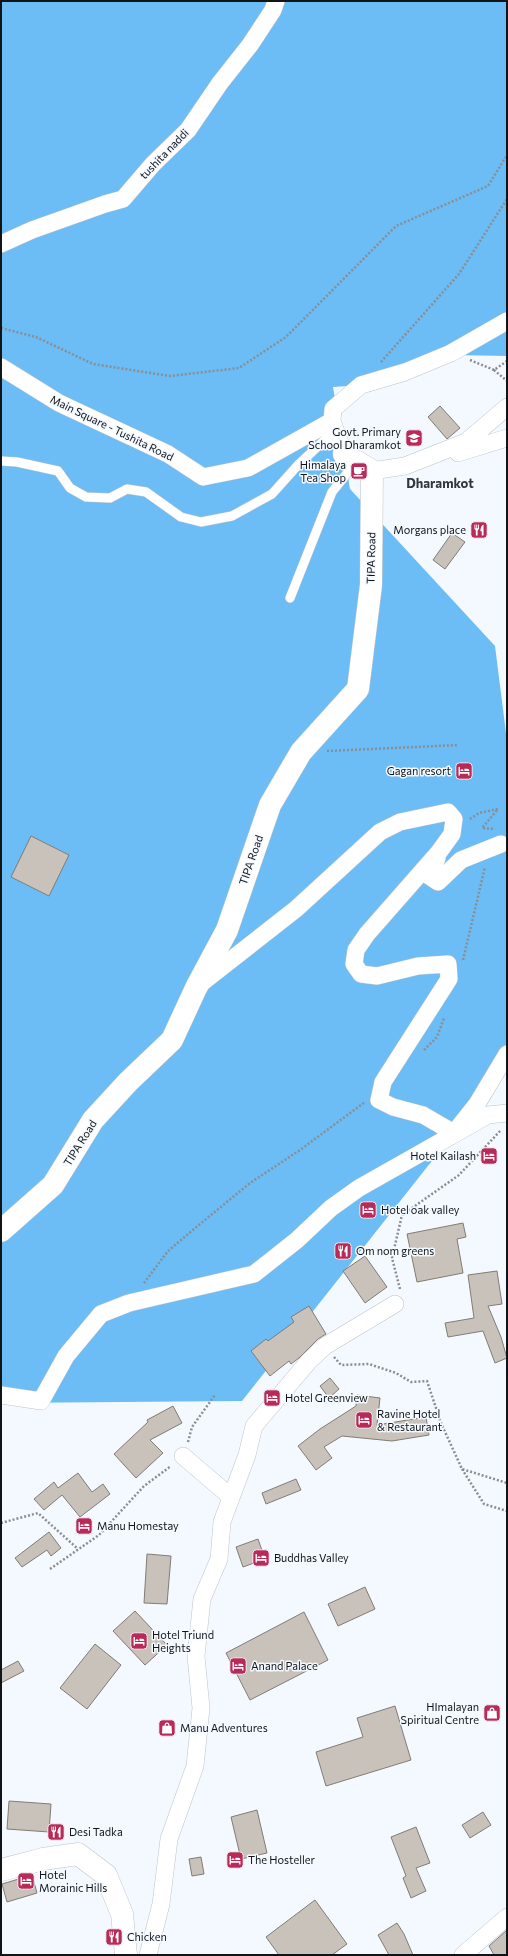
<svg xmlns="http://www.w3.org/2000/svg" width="508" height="1956" font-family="Commissioner,sans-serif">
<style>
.forest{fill:#6cbcf6}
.building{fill:#c9c2bb;stroke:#827c75}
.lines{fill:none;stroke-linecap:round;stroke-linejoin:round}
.lane-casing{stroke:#bcc4cb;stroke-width:10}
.street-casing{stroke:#bcc4cb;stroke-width:18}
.secondary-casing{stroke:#bcc4cb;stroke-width:23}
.path{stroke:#8a8e93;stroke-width:2.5;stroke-dasharray:2 2;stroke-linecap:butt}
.lane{stroke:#fff;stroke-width:9}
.street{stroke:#fff;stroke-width:17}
.secondary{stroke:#fff;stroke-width:22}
.labels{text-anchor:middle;stroke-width:3;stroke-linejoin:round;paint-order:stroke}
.street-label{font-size:11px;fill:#111416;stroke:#f3f9ff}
.poi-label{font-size:11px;fill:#111416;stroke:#f3f9ff;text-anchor:start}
.quarter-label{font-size:13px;font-weight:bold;fill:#31383d;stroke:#f3f9ff}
</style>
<rect width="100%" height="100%" fill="#f3f9ff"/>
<!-- forest -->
<path class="forest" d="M 1,1 L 507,1 L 507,356 L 454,355 L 361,385 L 333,387 L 350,489 L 495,646 L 507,741 L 507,1066 L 242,1401 L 1,1403 Z"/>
<!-- building -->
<path class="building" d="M 440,406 L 460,428 L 447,439 L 428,417 Z
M 452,533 L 465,542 L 445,569 L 433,560 Z
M 31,836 L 69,855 L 49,896 L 11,877 Z
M 463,1223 L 466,1237 L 457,1239 L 463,1273 L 417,1282 L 407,1234 Z
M 365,1256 L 387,1287 L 365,1303 L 343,1271 Z
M 497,1271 L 502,1304 L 488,1306 L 501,1337 L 507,1358 L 495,1363 L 483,1331 L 448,1337 L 445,1323 L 474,1318 L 468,1275 Z
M 309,1306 L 326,1334 L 318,1339 L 299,1358 L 291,1364 L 289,1361 L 270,1376 L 251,1351 L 266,1339 L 268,1341 L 294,1322 L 291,1317 Z
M 330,1378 L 339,1389 L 329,1398 L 320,1386 Z
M 357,1395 L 380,1398 L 377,1425 L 426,1417 L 429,1435 L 392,1441 L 342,1436 L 324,1447 L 332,1458 L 316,1470 L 298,1446 L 320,1429 L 356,1406 Z
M 173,1406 L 182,1423 L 150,1440 L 163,1453 L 136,1478 L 114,1454 L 148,1422 L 147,1420 Z
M 78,1473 L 92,1492 L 103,1484 L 110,1494 L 80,1517 L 62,1495 L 44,1510 L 34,1499 L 54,1482 L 58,1488 Z
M 296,1479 L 301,1490 L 266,1504 L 262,1493 Z
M 49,1532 L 61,1548 L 51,1556 L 47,1550 L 22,1567 L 15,1558 Z
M 258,1539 L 265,1559 L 243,1567 L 236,1547 Z
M 147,1554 L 171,1556 L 167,1604 L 144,1603 Z
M 365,1587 L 375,1609 L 338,1626 L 328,1604 Z
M 135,1611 L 167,1645 L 145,1665 L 113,1631 Z
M 304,1612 L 328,1660 L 250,1700 L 226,1653 Z
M 95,1644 L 121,1665 L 87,1709 L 60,1688 Z
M 18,1661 L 24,1671 L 1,1683 L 1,1670 Z
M 395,1706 L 411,1760 L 326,1786 L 316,1752 L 363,1737 L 357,1718 Z
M 9,1801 L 51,1804 L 49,1832 L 7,1829 Z
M 257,1810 L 267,1853 L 241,1859 L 231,1817 Z
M 483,1812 L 491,1825 L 470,1838 L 462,1825 Z
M 416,1827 L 430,1863 L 416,1868 L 426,1891 L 411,1898 L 403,1878 L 406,1876 L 391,1837 Z
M 201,1857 L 204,1874 L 192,1876 L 189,1859 Z
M 32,1875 L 37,1893 L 7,1902 L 2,1884 Z
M 315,1900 L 347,1944 L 332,1955 L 279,1955 L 266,1937 Z
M 397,1923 L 404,1934 L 413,1955 L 389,1955 L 378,1935 Z
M 507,1930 L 507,1955 L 494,1955 L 489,1946 Z"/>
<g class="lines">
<defs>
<path id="lane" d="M 1,461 L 17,462 L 58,471 L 70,488 L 86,497 L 110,498 L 127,489 L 146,492 L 181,517 L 201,522 L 232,516 L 272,494 L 298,465 L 330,435 L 336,442
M 290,598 L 332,492 L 357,461"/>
<path id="street" d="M 1,244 L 32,230 L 105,204 L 123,199 L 153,164 L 188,130 L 220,83 L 250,45 L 273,10 L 276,1
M 1,367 L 59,403 L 168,454 L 203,477 L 248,468 L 332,421
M 458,453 L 507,438
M 344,454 L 332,421 L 333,409 L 361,385 L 405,372 L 451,353 L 507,321
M 372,471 L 405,466 L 466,442 L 507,407
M 437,858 L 429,876 L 438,882 L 461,860 L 501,844
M 199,985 L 296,909 L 380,832 L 400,822 L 448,812 L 454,819 L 452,834 L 439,852 L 367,934 L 356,950 L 354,964 L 361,974 L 377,976 L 418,966 L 448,964 L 449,979 L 383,1082 L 379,1100 L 393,1107 L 423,1115 L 454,1133 L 477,1104 L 507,1054
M 1,1395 L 41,1401 L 66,1356 L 101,1314 L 129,1303 L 254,1274 L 297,1240 L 331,1208 L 359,1188 L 488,1115 L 507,1113
M 183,1456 L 231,1497
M 148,1955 L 161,1904 L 169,1839 L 195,1766 L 201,1708 L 196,1656 L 202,1599 L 219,1559 L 222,1522 L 247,1455 L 254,1426 L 309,1361 L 325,1346 L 395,1304
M 463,1955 L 507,1917"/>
<path id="secondary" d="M 1,1231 L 53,1185 L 93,1120 L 128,1082 L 172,1040 L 196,988 L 227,930 L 270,805 L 301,752 L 358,689 L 371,585 L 372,471 L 344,454
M 1,1870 L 43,1859 L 78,1854 L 106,1875 L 122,1914 L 126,1955"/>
</defs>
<!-- lane casing -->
<use href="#lane" class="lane-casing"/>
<!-- street casing -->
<use href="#street" class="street-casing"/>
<!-- secondary casing -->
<use href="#secondary" class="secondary-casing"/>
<!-- path -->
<path class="path" d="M 1,328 L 36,337 L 93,364 L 170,376 L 239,368 L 286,337 L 396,226 L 488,186 L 507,155
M 470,360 L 494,370 L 507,361
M 381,362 L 459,274 L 507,199
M 494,370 L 507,381
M 327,751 L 458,745
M 470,819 L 479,813 L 498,809 L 482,828 L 495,829
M 463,960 L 485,867
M 424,1050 L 437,1037 L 444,1018
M 144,1283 L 168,1251 L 200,1224 L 250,1183 L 300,1150 L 365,1102
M 400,1289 L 392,1258 L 402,1215 L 459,1175 L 501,1130
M 334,1357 L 341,1365 L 369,1364 L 396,1373 L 411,1382 L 427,1381 L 441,1423 L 462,1469 L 507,1483
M 188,1442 L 192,1427 L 215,1395
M 462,1469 L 484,1504 L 507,1511
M 1,1523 L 38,1513 L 78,1549
M 50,1569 L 99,1535 L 144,1486 L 171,1466"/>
<!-- lane -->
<use href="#lane" class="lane"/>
<!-- street -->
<use href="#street" class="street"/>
<!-- secondary -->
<use href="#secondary" class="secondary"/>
</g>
<!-- icons -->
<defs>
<symbol id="school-square" viewBox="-11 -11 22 22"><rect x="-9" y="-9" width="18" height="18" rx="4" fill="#b82a58" stroke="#f3f9ff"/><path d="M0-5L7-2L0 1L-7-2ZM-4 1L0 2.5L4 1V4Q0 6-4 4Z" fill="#fff"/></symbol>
<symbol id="cafe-square" viewBox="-11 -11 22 22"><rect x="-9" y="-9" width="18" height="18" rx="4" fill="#b82a58" stroke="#f3f9ff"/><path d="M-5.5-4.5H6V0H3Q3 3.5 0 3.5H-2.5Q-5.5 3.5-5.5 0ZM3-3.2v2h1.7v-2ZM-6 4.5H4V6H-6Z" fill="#fff"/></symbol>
<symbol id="restaurant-square" viewBox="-11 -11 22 22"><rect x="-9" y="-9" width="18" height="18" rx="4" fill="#b82a58" stroke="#f3f9ff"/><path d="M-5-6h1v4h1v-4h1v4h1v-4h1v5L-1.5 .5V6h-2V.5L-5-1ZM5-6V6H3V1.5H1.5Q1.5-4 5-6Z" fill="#fff"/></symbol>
<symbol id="hotel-square" viewBox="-11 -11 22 22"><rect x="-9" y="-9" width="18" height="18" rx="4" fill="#b82a58" stroke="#f3f9ff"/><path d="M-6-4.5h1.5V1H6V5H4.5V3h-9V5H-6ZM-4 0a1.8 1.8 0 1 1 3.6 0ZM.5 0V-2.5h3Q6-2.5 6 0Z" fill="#fff"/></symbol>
<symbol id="shop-square" viewBox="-11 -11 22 22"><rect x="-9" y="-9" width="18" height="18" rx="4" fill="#b82a58" stroke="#f3f9ff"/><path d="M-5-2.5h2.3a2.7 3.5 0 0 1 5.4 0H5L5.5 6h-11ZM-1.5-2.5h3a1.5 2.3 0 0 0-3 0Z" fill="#fff"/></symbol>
</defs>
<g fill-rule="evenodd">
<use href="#school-square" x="404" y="428" width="20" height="20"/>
<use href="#cafe-square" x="349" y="461" width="20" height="20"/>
<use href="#restaurant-square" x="469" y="520" width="20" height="20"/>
<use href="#hotel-square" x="454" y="761" width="20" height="20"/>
<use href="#hotel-square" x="479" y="1146" width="20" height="20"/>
<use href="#hotel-square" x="358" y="1200" width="20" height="20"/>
<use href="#restaurant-square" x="333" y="1241" width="20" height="20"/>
<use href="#hotel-square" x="262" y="1388" width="20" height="20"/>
<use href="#hotel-square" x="354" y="1410" width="20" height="20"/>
<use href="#hotel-square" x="74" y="1516" width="20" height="20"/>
<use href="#hotel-square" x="251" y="1548" width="20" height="20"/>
<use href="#hotel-square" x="129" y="1631" width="20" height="20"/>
<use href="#hotel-square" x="228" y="1656" width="20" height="20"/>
<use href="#shop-square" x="482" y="1703" width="20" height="20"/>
<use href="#shop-square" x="157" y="1718" width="20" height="20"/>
<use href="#restaurant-square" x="46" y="1822" width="20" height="20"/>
<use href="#hotel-square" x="225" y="1850" width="20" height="20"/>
<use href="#hotel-square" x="16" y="1871" width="20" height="20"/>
<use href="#restaurant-square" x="104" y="1927" width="20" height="20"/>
</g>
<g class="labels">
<!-- street labels -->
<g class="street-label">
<text transform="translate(164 154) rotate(-46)" y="4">tushita naddi</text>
<text transform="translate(112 428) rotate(26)" y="4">Main Square - Tushita Road</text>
<text transform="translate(371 558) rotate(-89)" y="4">TIPA Road</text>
<text transform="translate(251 860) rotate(-71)" y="4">TIPA Road</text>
<text transform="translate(80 1143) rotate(-58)" y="4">TIPA Road</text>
</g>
<!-- poi labels -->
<g class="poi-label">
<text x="401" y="436" text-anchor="end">Govt. Primary<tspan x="401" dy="13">School Dharamkot</tspan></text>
<text x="346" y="469" text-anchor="end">Himalaya<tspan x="346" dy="13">Tea Shop</tspan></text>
<text x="466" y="534" text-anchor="end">Morgans place</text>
<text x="451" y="775" text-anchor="end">Gagan resort</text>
<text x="476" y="1160" text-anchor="end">Hotel Kailash</text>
<text x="381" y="1214">Hotel oak valley</text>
<text x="356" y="1255">Om nom greens</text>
<text x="285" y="1402">Hotel Greenview</text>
<text x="377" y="1418">Ravine Hotel<tspan x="377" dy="13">&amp; Restaurant</tspan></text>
<text x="97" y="1530">Manu Homestay</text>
<text x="274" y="1562">Buddhas Valley</text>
<text x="152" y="1639">Hotel Triund<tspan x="152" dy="13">Heights</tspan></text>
<text x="251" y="1670">Anand Palace</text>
<text x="479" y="1711" text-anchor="end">HImalayan<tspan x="479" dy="13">Spiritual Centre</tspan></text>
<text x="180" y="1732">Manu Adventures</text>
<text x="69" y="1836">Desi Tadka</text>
<text x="248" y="1864">The Hosteller</text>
<text x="39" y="1879">Hotel<tspan x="39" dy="13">Morainic Hills</tspan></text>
<text x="127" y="1941">Chicken</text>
</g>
<!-- quarter labels -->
<g class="quarter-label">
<text x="440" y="488">Dharamkot</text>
</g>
</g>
<!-- border -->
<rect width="508" height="1956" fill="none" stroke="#111416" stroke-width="4"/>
</svg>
